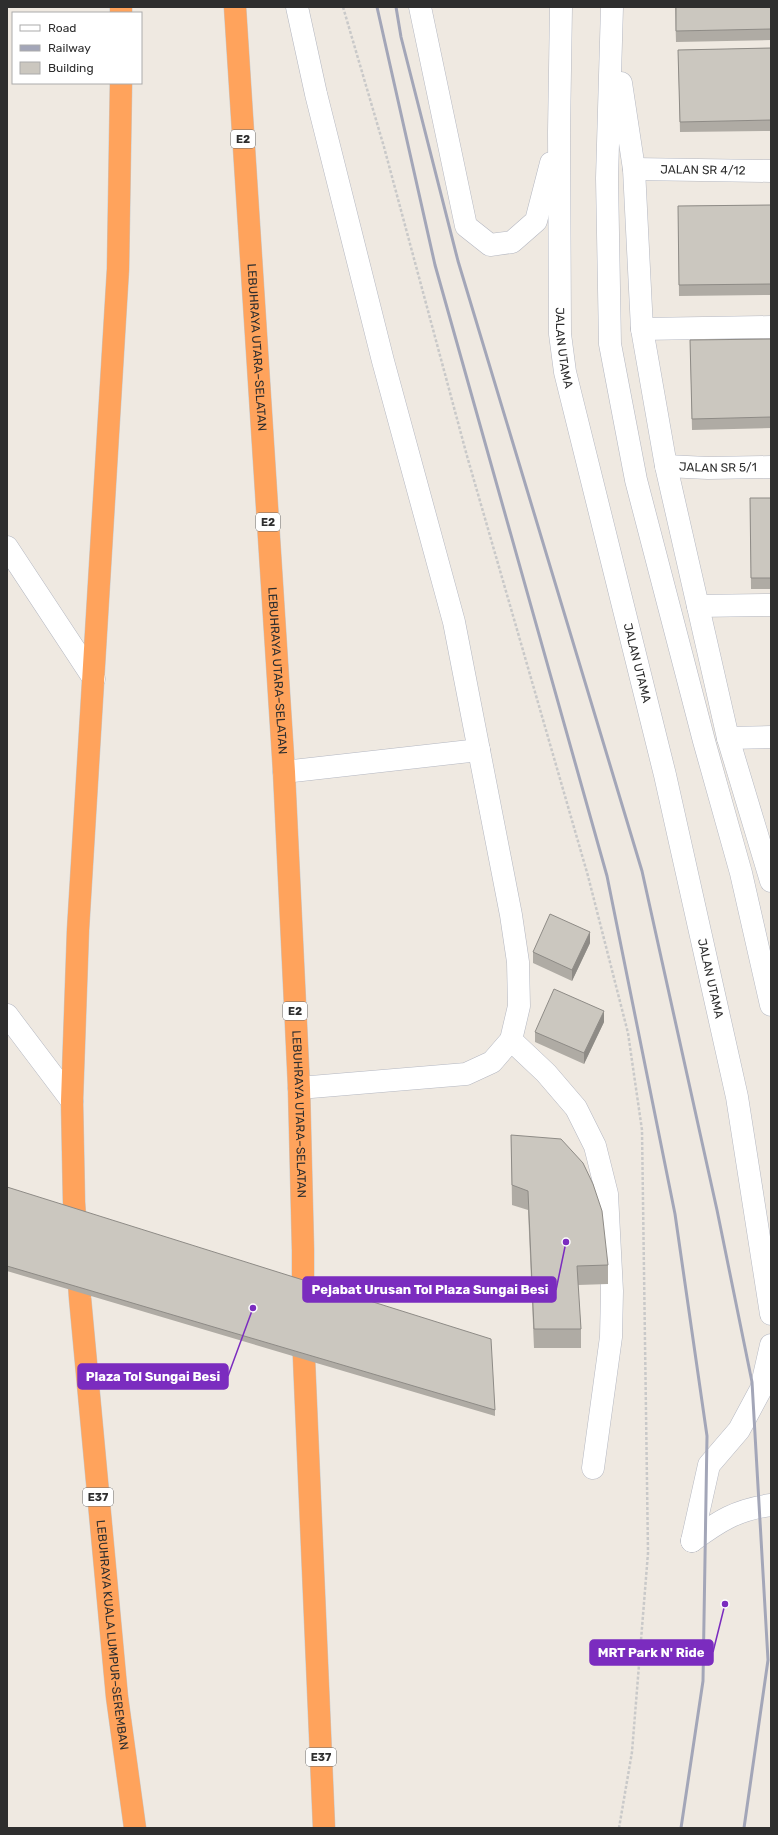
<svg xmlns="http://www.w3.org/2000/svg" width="778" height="1835" font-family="Rubik,sans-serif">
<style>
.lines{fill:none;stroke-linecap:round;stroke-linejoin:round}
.minor-casing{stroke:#b4b7c1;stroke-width:23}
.highway-casing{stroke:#c9c9c9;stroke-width:23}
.path{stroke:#c9c9c9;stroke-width:2.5;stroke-dasharray:3 2;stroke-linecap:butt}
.minor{stroke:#fff;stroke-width:22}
.highway{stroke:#ffa35c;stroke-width:22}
.rail{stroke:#a3a6b8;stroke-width:3}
.wall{fill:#afaba4}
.shaded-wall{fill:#8e8b86}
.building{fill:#cbc7bf;stroke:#8e8b86}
.labels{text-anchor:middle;stroke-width:3;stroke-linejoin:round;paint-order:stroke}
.shield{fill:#fff;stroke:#6d6d6d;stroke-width:1}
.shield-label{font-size:11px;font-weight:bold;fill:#2e2e2e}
.street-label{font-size:12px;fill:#2e2e2e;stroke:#fff}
.leader{fill:none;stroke:#7b2cbf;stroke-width:1.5}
.callout-dot{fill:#7b2cbf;stroke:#fff;stroke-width:1.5}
.callout{fill:#7b2cbf;stroke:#7b2cbf;stroke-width:1.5}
.callout-label{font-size:13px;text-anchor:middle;font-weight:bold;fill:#fff}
</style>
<rect width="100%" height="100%" fill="#efe9e1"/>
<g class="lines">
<defs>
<g id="minor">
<path d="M 297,7 L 316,94 L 383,361 L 454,622 L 511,915 L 518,962 L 519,1006 L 511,1040 L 492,1062 L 466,1074 L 299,1088"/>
<path d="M 420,7 L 466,226 L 490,245 L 512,242 L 536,221 L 551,163"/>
<path id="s1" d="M 561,7 L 559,132 L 560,334 L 565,372 L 665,775 L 737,1097 L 771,1314"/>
<path d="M 612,7 L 607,178 L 610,344 L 636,480 L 704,741 L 741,873 L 771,1005"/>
<path d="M 621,83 L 634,169 L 642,329 L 666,466 L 728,738 L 771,881"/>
<path id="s2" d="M 634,169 L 771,171"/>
<path d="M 642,329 L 771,327"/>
<path id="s3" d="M 666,466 L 708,468 L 771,467"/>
<path d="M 7,547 L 94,679"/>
<path d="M 698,606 L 771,605"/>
<path d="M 728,738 L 771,737"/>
<path d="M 284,772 L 479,750"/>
<path d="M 7,1015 L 72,1101"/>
<path d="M 511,1040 L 546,1073 L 576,1108 L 595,1146 L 607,1194 L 612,1291 L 611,1337 L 593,1468"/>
<path d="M 692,1541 L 709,1465 L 739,1430 L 761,1389 L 771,1345"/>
<path d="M 692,1541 C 719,1521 736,1510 771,1505"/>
</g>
<g id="highway">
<path id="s4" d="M 235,7 L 284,772 L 299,1088 L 303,1250 L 303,1335 L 324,1828"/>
<path d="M 121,13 L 121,7"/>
<path id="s5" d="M 121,83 L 118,269 L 78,930 L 72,1101 L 74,1202 L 80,1298 L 117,1697 L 135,1828"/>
</g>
</defs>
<!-- minor casing -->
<use href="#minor" class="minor-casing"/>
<!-- highway casing -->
<use href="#highway" class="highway-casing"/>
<!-- path -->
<path class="path" d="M 343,7 L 384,147 L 467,456 L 588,876 L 628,1033 L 642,1130 L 648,1553 L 632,1752 L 619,1828"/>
<!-- minor -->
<use href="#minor" class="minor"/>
<!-- highway -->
<use href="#highway" class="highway"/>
<!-- rail -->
<path class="rail" d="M 377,7 L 435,265 L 607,876 L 675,1214 L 707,1436 L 703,1681 L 681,1828
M 396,7 L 401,37 L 458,261 L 642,871 L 717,1210 L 752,1382 L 768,1660 L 744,1828"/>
</g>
<!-- wall -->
<path class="wall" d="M 675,7 L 771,7 L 771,40 L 676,42 Z
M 771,48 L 771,131 L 680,132 L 678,50 Z
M 771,205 L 771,295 L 679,296 L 678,206 Z
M 771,339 L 771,428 L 692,430 L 690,340 Z
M 750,498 L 771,498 L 771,589 L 751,589 Z
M 590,943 L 572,981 L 533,963 L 533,952 Z
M 604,1022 L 584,1064 L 535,1042 L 535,1032 Z
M 511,1135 L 608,1265 L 608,1284 L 578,1285 L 581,1329 L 581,1348 L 534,1348 L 528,1210 L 512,1205 Z
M 7,1187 L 495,1410 L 495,1416 L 7,1271 Z"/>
<!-- shaded-wall -->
<path class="shaded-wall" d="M 590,932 L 590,943 L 572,981 L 572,970 Z
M 604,1011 L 604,1022 L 584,1064 L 584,1053 Z"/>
<!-- building -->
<path class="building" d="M 676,7 L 771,7 L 771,29 L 676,31 Z
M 771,48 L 771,120 L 680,122 L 678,50 Z
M 771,205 L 771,284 L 679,285 L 678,206 Z
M 771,339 L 771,417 L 692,419 L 690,340 Z
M 750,498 L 771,498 L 771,578 L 751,578 Z
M 550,914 L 590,932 L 572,970 L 533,952 Z
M 554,989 L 604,1011 L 584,1053 L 535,1032 Z
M 511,1135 L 561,1139 L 583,1163 L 593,1184 L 602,1211 L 608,1265 L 577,1266 L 581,1329 L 534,1329 L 528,1191 L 512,1185 Z
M 7,1187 L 491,1339 L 495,1410 L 7,1266 Z"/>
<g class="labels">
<!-- shield labels -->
<g class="shield">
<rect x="231" y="130" width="24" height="18" rx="3"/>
<rect x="256" y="513" width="24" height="18" rx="3"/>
<rect x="283" y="1002" width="24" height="18" rx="3"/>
<rect x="83" y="1488" width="30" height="18" rx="3"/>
<rect x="306" y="1748" width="30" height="18" rx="3"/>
</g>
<g class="shield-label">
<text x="243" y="143">E2</text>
<text x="268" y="526">E2</text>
<text x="295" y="1015">E2</text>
<text x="98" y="1501">E37</text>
<text x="321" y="1761">E37</text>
</g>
<!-- street labels -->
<g class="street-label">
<text dy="4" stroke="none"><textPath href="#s2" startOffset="69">JALAN SR 4/12</textPath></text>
<text dy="4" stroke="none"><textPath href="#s4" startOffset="341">LEBUHRAYA UTARA–SELATAN</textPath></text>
<text dy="4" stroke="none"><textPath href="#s1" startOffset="341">JALAN UTAMA</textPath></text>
<text dy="4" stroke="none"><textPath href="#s3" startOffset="52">JALAN SR 5/1</textPath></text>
<text dy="4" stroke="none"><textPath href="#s1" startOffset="665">JALAN UTAMA</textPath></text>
<text dy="4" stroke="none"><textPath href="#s4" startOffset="665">LEBUHRAYA UTARA–SELATAN</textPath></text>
<text dy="4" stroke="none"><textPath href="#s1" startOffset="989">JALAN UTAMA</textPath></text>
<text dy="4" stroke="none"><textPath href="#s4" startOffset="1109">LEBUHRAYA UTARA–SELATAN</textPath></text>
<text dy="4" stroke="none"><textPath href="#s5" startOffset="1555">LEBUHRAYA KUALA LUMPUR–SEREMBAN</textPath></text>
</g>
</g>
<!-- callouts -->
<path class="leader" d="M566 1242L556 1290M253 1308L228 1376M725 1604L713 1652"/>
<g class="callout-dot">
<circle cx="566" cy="1242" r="4"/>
<circle cx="253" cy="1308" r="4"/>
<circle cx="725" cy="1604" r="4"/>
</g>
<g class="callout">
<rect x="303" y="1277" width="253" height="25" rx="4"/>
<rect x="78" y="1364" width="150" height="25" rx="4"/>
<rect x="590" y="1640" width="123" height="25" rx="4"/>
</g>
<g class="callout-label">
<text x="430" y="1294">Pejabat Urusan Tol Plaza Sungai Besi</text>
<text x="153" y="1381">Plaza Tol Sungai Besi</text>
<text x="651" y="1657">MRT Park N' Ride</text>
</g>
<!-- border -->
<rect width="778" height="1835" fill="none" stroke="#2e2e2e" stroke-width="16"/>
<!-- legend -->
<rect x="12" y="12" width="130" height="72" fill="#ffffff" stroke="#ababab"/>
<rect x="20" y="25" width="20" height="6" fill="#ffffff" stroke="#ababab"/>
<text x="48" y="32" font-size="12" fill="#2e2e2e">Road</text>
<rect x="20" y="45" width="20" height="6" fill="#a3a6b8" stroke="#ababab"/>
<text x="48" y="52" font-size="12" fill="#2e2e2e">Railway</text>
<rect x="20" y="62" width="20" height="12" fill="#cbc7bf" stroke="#ababab"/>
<text x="48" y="72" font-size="12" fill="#2e2e2e">Building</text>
</svg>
